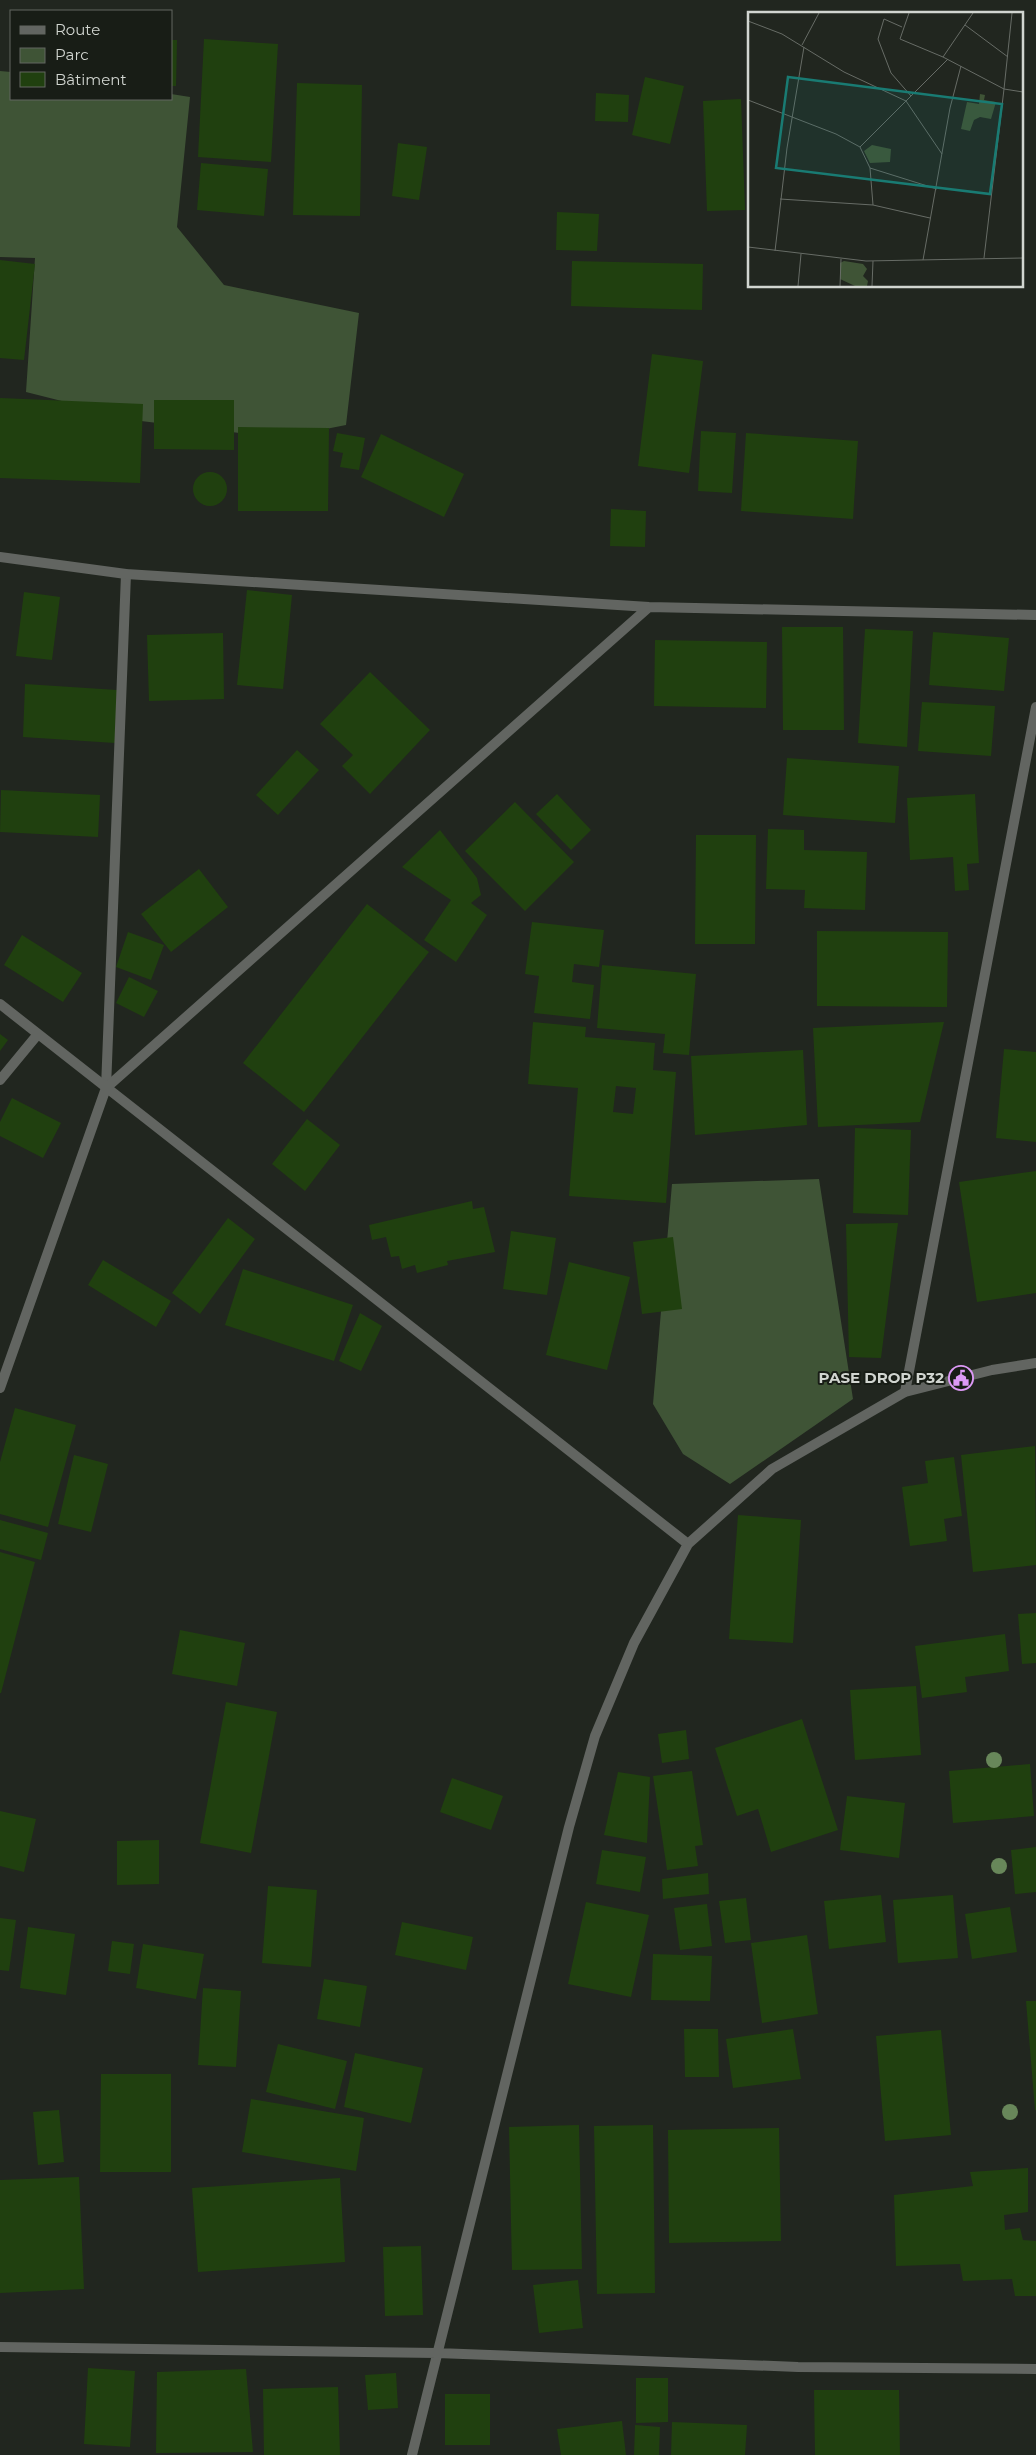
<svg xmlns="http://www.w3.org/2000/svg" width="1036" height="2455" font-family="Montserrat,sans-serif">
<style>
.green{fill:#3f5436}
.building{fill:#20400f;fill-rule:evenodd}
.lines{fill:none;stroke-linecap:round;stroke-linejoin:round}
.lane{stroke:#626561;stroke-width:10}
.street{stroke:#626561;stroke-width:10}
.tree{fill:#68875a}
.labels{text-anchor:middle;stroke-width:4;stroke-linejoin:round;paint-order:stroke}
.poi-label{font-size:15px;font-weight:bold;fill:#d1d5d0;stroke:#181d16;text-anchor:end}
.inset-road{fill:none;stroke:#676c66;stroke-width:1}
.view{fill:#197b73;fill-opacity:0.15;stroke:#197b73;stroke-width:2.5}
.inset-edge{fill:none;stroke:#d1d5d0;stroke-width:2.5}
</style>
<rect width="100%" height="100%" fill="#21261f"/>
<!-- green -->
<path class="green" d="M 0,71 L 11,72 L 11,99 L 171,99 L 171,94 L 190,97 L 177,227 L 224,285 L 359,313 L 346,425 L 280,438 L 141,421 L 26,392 L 35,258 L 0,257 Z
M 819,1179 L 853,1399 L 730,1484 L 683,1454 L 653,1404 L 672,1184 Z"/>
<!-- building -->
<path class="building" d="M 204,39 L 278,44 L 271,162 L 198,157 Z
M 171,40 L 177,40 L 176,86 L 171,86 Z
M 645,77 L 684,86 L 670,144 L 632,135 Z
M 297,83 L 362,85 L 360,216 L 293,215 Z
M 596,93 L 629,95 L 628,122 L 595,121 Z
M 741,99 L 745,210 L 707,211 L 703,101 Z
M 398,143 L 427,147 L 419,200 L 392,196 Z
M 201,163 L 268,169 L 264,216 L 197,210 Z
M 557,212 L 599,214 L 597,251 L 556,250 Z
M 0,260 L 35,264 L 24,360 L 0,358 Z
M 572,261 L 703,264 L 702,310 L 571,306 Z
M 652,354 L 703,361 L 689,473 L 638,466 Z
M 0,398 L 143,404 L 140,483 L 0,478 Z
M 154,400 L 234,400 L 234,450 L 154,449 Z
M 238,427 L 329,428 L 328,511 L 238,511 Z
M 701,431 L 736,433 L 732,493 L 698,491 Z
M 337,433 L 365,438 L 359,470 L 340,467 L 343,453 L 333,451 Z
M 746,433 L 858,441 L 853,519 L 741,511 Z
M 381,434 L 464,474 L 444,517 L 361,477 Z
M193 489a17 17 0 1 1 34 0a17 17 0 1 1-34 0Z
M 611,509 L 646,511 L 645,547 L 610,546 Z
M 247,590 L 292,595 L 283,689 L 237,685 Z
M 24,592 L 60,597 L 52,660 L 16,656 Z
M 782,627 L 843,627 L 844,730 L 783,730 Z
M 865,629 L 913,631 L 907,747 L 858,743 Z
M 933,632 L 1009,638 L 1004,691 L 929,685 Z
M 223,633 L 224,699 L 149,701 L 147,635 Z
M 655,640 L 767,642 L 766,708 L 654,706 Z
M 370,672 L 430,730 L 370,794 L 342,766 L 353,755 L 320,724 Z
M 25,684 L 117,690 L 115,743 L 23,737 Z
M 922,702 L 995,706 L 991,756 L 918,751 Z
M 297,750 L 319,770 L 278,815 L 256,795 Z
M 787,758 L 899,766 L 895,823 L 783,815 Z
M 1,790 L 100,795 L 98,837 L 0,832 Z
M 557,794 L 591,830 L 571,850 L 536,814 Z
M 975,794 L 979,863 L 967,864 L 969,890 L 955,891 L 953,857 L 910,860 L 907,798 Z
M 515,802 L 574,862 L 525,911 L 465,851 Z
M 768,829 L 804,830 L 804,850 L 867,852 L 865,910 L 804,908 L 805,890 L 766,889 Z
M 440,830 L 477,878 L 481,895 L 471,903 L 487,915 L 456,962 L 424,940 L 451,900 L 402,867 Z
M 696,835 L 756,835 L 755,944 L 695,944 Z
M 199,869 L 228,907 L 171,952 L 141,914 Z
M 367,904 L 429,952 L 304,1112 L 243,1063 Z
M 532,922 L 604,930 L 599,967 L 574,964 L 572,982 L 594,985 L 590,1019 L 534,1013 L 539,976 L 525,974 Z
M 817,931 L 948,932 L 947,1007 L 817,1006 Z
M 128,932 L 164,945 L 151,980 L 116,967 Z
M 22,935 L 82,973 L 63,1002 L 4,965 Z
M 602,965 L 696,974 L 689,1055 L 663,1053 L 665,1034 L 597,1028 Z
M 129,977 L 158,991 L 144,1017 L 116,1003 Z
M 533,1022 L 586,1027 L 585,1037 L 655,1043 L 653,1070 L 676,1072 L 666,1203 L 569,1196 L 578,1088 L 528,1084 ZM 616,1086 L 636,1088 L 633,1114 L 613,1112 Z
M 944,1022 L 920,1122 L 818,1127 L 813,1028 Z
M 0,1034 L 8,1040 L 0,1051 Z
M 1004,1049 L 1036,1052 L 1036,1142 L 996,1138 Z
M 803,1050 L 807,1125 L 695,1135 L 691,1056 Z
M 12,1098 L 61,1123 L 43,1158 L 0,1136 L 0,1122 Z
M 307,1119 L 340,1145 L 305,1191 L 272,1164 Z
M 855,1128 L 911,1130 L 908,1215 L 853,1213 Z
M 1036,1171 L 1036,1293 L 977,1302 L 959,1182 Z
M 472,1201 L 473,1209 L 484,1207 L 495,1252 L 447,1261 L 448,1265 L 417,1273 L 415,1265 L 402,1269 L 399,1256 L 391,1257 L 386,1237 L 372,1240 L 369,1225 Z
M 228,1218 L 255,1239 L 200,1314 L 172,1293 Z
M 898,1223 L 881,1358 L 849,1357 L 846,1224 Z
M 511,1231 L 556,1238 L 547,1295 L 503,1289 Z
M 673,1237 L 682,1309 L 642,1314 L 633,1242 Z
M 103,1260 L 171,1301 L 156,1327 L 88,1285 Z
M 569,1262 L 630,1277 L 607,1370 L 546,1355 Z
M 243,1269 L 353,1305 L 334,1361 L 225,1325 Z
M 360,1313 L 382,1326 L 361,1371 L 339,1361 Z
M 15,1408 L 76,1425 L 48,1527 L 0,1514 L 0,1462 Z
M 1035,1446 L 1036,1565 L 973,1572 L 961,1455 Z
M 74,1455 L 108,1464 L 91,1532 L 58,1524 Z
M 954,1457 L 962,1516 L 944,1519 L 947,1541 L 910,1546 L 902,1487 L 928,1483 L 925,1461 Z
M 738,1515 L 801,1520 L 793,1643 L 729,1639 Z
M 0,1520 L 48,1533 L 41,1560 L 0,1549 Z
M 0,1552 L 35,1562 L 1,1693 L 0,1693 Z
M 1036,1613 L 1036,1663 L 1022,1664 L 1018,1614 Z
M 180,1630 L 245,1643 L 237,1686 L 172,1674 Z
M 1005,1634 L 1009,1671 L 965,1677 L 967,1692 L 922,1698 L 915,1646 Z
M 916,1686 L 921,1755 L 855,1760 L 850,1690 Z
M 226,1702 L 277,1712 L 251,1853 L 200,1843 Z
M 802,1719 L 838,1830 L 771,1852 L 758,1809 L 737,1816 L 715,1748 Z
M 686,1730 L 689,1759 L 662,1763 L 658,1734 Z
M 1030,1764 L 1034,1816 L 953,1823 L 949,1771 Z
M 692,1771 L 703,1845 L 695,1846 L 698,1866 L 667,1870 L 653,1776 Z
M 618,1772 L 650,1777 L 647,1843 L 604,1835 Z
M 452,1778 L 503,1796 L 491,1830 L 440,1812 Z
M 847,1796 L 905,1803 L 899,1858 L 840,1850 Z
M 0,1811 L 36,1819 L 24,1872 L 0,1866 Z
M 159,1840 L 159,1884 L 117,1885 L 117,1841 Z
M 1036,1847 L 1036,1892 L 1015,1894 L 1011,1850 Z
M 602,1850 L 646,1857 L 640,1892 L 596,1884 Z
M 708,1873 L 709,1894 L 663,1899 L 662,1879 Z
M 268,1886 L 317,1890 L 311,1967 L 262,1963 Z
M 881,1895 L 886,1942 L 829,1949 L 824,1901 Z
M 953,1895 L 958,1958 L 898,1963 L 893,1900 Z
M 746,1898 L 751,1940 L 725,1943 L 719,1901 Z
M 586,1902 L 649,1915 L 631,1997 L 568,1984 Z
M 707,1904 L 712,1946 L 680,1950 L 674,1908 Z
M 1010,1907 L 1017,1952 L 972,1959 L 965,1914 Z
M 0,1918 L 16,1920 L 9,1971 L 0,1970 Z
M 402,1922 L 473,1937 L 466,1970 L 395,1955 Z
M 28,1927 L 75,1934 L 66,1995 L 20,1988 Z
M 807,1935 L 818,2014 L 762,2023 L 751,1943 Z
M 112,1941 L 134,1944 L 130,1974 L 108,1971 Z
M 143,1944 L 204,1954 L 196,1999 L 136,1988 Z
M 653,1954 L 712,1956 L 710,2001 L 651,2000 Z
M 324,1979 L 367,1986 L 360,2027 L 317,2019 Z
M 203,1988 L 241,1991 L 236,2067 L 198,2065 Z
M 1026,2001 L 1036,2001 L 1036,2110 L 1035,2110 Z
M 684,2029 L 718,2029 L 719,2077 L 685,2077 Z
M 793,2029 L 801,2079 L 733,2088 L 726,2039 Z
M 941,2030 L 951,2135 L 885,2141 L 876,2036 Z
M 278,2044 L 347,2061 L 335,2109 L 266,2092 Z
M 355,2053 L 423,2068 L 411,2123 L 344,2107 Z
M 101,2074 L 171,2074 L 171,2172 L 100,2172 Z
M 251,2099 L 364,2118 L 356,2171 L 242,2152 Z
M 59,2110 L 64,2162 L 38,2165 L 33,2112 Z
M 579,2125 L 582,2269 L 512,2270 L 509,2127 Z
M 653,2125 L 655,2293 L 597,2294 L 594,2126 Z
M 779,2128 L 781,2241 L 669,2243 L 668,2130 Z
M 1028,2168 L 1028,2212 L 1004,2215 L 1005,2230 L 1020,2228 L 1023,2240 L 1036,2241 L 1036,2296 L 1015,2296 L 1012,2279 L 963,2281 L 960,2264 L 896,2266 L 894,2195 L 973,2186 L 970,2172 Z
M 79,2177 L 84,2289 L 0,2293 L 0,2180 Z
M 340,2178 L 345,2262 L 198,2272 L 192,2188 Z
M 421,2246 L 423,2315 L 385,2316 L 383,2247 Z
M 578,2280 L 583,2328 L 539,2333 L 533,2285 Z
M 88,2368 L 135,2371 L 130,2447 L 84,2444 Z
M 246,2369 L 253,2452 L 156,2453 L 157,2372 Z
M 396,2373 L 398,2408 L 368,2410 L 365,2375 Z
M 636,2378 L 668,2378 L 668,2422 L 636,2423 Z
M 338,2387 L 340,2455 L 264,2455 L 263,2389 Z
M 814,2390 L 899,2390 L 900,2455 L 815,2455 Z
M 445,2394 L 490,2394 L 490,2445 L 445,2445 Z
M 622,2421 L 626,2455 L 561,2455 L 557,2429 Z
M 672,2422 L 747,2425 L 745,2455 L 671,2455 Z
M 635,2425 L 660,2427 L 659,2455 L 634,2455 Z"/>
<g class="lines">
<!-- lane -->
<path class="lane" d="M 106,1088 L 126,574"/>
<!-- street -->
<path class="street" d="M 0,557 L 126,574 L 649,607 L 1036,615
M 0,1004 L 688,1544
M 0,1080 L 38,1034
M 0,1388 L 106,1088 L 649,607
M 905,1392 L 1036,707
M 0,2347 L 437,2353 L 798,2367 L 1036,2369
M 412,2455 L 569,1827 L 595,1736 L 634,1643 L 688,1544 L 772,1469 L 905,1392 L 992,1370 L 1036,1363"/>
</g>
<!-- trees -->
<g class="tree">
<circle cx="994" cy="1760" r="8"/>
<circle cx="999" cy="1866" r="8"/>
<circle cx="1010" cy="2112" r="8"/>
</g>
<!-- icons -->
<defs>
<symbol id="civic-ring" viewBox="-11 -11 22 22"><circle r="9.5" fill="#181d16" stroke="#dc99f5" stroke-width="1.5"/><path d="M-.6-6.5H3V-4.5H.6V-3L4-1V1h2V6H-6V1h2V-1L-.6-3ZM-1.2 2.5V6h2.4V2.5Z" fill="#dc99f5"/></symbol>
</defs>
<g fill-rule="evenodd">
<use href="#civic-ring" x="947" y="1364" width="28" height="28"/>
</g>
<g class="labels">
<!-- poi labels -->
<g class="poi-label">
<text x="944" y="1383">PASE DROP P32</text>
</g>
</g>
<!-- overview -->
<g transform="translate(748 12)">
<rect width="275" height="275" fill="#21261f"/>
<path d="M 232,82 L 237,83 L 236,88 L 248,90 L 243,107 L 232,105 L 226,108 L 222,119 L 213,117 L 219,90 L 231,92 ZM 124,133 L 143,137 L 142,150 L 122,151 L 116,139 ZM 96,249 L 115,252 L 119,257 L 115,264 L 120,269 L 119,274 L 107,274 L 92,267 L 92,251 Z" fill="#3f5436"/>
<path class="inset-road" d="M 161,1 L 152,27 L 195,45 L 256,77 L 236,246M 264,1 L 256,77 L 275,80M 0,9 L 34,22 L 96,60 L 158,89 L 194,142M 217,13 L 260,45M 154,15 L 136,7 L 130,27 L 143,61 L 163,84M 54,33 L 71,1M 195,45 L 225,1M 0,88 L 88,122 L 112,135 L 122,156 L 125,193M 112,135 L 200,47M 122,156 L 189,177M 32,187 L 125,193 L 182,206M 0,235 L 118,249 L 275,246M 27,239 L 39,136 L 56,35M 175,248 L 202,96 L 213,54M 50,274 L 53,242M 92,274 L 93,247M 124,274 L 125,249"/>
<path class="view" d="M 40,65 L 254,92 L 242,182 L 28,156 Z"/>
<rect width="275" height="275" class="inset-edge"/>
</g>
<!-- legend -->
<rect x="10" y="10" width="162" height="90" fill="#181d16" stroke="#626760"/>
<rect x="20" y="26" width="25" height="8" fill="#626561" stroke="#626760"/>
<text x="55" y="35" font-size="15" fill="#d1d5d0">Route</text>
<rect x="20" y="48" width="25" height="15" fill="#3f5436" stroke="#626760"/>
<text x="55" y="60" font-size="15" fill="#d1d5d0">Parc</text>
<rect x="20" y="72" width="25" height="15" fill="#20400f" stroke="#626760"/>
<text x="55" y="85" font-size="15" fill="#d1d5d0">Bâtiment</text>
</svg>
